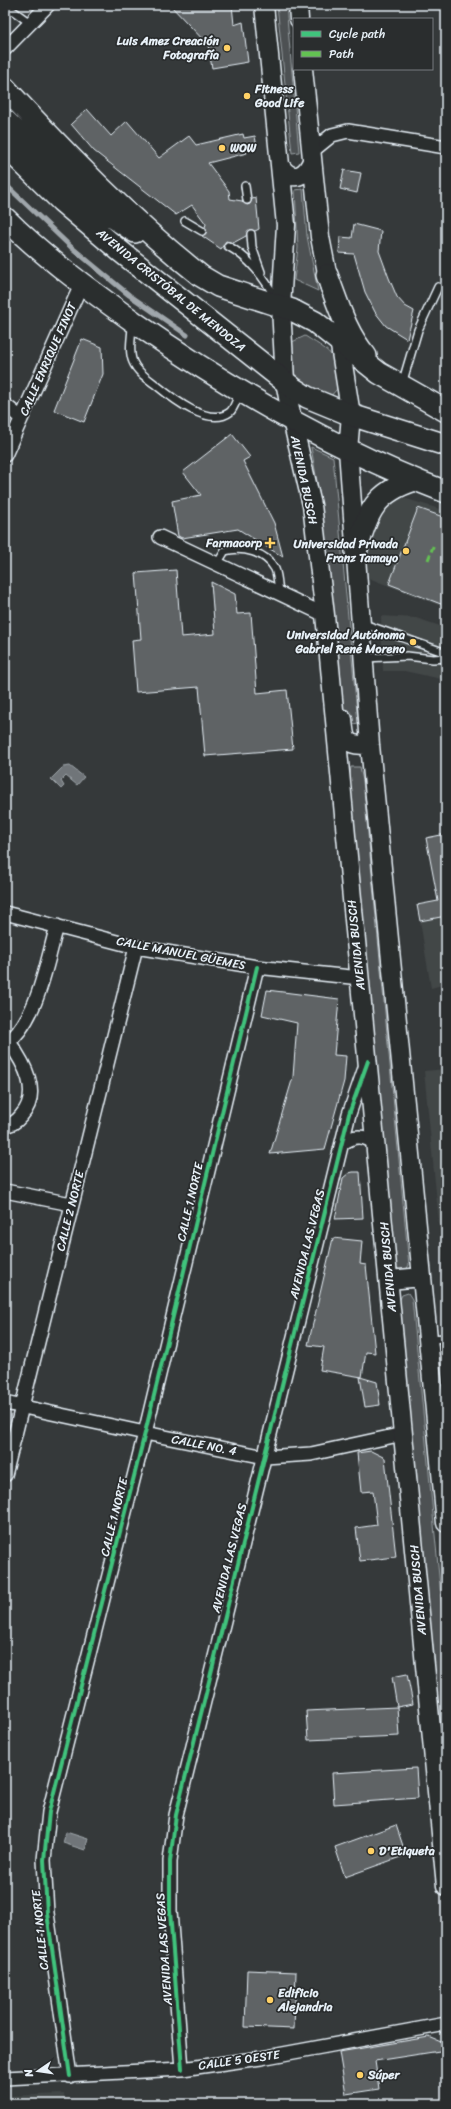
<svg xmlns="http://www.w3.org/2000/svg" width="451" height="2109" font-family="Sriracha,sans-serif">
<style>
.built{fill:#424647}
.green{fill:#4d5152;stroke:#9aa1a5}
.water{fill:#707579;stroke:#a0a7ac}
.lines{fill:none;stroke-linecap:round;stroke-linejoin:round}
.stream{stroke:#a0a7ac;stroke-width:5}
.building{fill:#5f6365;stroke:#e8f1f8}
.service-casing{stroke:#e8f1f8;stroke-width:10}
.minor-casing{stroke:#e8f1f8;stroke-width:16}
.secondary-casing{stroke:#e8f1f8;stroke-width:21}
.primary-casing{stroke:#e8f1f8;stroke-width:24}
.service{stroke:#2a2d2e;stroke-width:7}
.minor{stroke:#2a2d2e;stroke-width:13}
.secondary{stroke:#2a2d2e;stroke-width:18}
.primary{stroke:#2a2d2e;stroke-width:21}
.quiet{stroke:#63c152;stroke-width:3;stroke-dasharray:6 3;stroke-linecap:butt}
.cycleway-casing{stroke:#2a2d2e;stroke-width:6}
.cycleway{stroke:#40c37c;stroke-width:4}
.poi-dot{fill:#ffd166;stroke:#2a2d2e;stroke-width:1.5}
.labels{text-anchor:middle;stroke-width:3.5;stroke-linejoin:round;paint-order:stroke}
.poi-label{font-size:12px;font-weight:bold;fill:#e8f1f8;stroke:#2a2d2e;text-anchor:start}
.street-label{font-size:12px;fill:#e8f1f8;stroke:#2a2d2e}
</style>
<rect width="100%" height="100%" fill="#35393a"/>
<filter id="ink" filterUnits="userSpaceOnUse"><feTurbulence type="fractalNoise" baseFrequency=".025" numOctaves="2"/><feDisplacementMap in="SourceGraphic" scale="8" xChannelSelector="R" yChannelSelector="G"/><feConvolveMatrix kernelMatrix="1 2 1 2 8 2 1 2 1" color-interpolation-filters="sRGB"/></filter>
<g filter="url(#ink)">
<!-- built -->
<path class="built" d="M 397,496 L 446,511 L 446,608 L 366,577 L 366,542 L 374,520 Z
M 381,616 L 416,618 L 446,628 L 446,680 L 404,671 L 383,671 Z
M 446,916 L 446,984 L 431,988 L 420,921 Z
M 446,1069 L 446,1294 L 424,1071 Z
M 64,2094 L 65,2104 L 5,2104 L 5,2096 Z"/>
<!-- green -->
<path class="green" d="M 277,5 L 286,5 L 299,152 L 292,153 Z
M 303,189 L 307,236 L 318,291 L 294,280 L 298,248 L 295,190 Z
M 305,336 C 337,356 334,352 337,389 L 329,398 L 297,380 L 294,375 L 292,342 Z
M 311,447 L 333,457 L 358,723 L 349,725 L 344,720 L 321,504 Z
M 351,767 L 360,767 L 363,781 L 409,1265 L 406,1270 L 399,1270 L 395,1264 L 349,781 Z
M 408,1293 L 412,1299 L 446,1648 L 446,1786 L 399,1301 L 402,1295 Z"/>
<!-- water -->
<path class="water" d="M 70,766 L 84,777 L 77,785 L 66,776 L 61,781 L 64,786 L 61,789 L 51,779 L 63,767 Z
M 66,1832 L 88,1839 L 85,1850 L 63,1843 Z"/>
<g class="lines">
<!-- stream -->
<path class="stream" d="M 5,184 L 71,247 L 129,295 L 187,335"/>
</g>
<!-- building -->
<path class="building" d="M 170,5 L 232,5 L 234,25 L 243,22 L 248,62 L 212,68 L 208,45 Z
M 87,109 L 111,136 L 127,121 L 159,158 L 189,136 L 196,145 L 243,134 L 244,138 L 255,136 L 257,148 L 246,150 L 247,153 L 208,163 L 229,191 L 230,199 L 242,201 L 247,205 L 250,204 L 252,199 L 256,198 L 259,229 L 255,231 L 249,230 L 246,236 L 233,243 L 226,241 L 221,249 L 202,236 L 206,233 L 205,227 L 206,224 L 192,205 L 176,215 L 94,151 L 71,124 Z
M 344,170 L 361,173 L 357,193 L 340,189 Z
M 354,224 L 381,231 L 379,251 L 389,278 L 397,297 L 405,306 L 414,311 L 407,339 L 386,326 L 375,312 L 365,292 L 354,254 L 339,253 L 340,237 L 352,238 Z
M 82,339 L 102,347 L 103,374 L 84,422 L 54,410 Z
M 232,434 L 250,457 L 243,461 L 274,523 L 283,557 L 238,529 L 182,538 L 178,536 L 172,501 L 201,495 L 183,472 Z
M 418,508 L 446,518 L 446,606 L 389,584 Z
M 176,570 L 181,637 L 215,634 L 211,582 L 235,594 L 237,614 L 251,613 L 257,693 L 287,690 L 293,749 L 205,756 L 199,687 L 136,692 L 132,640 L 141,639 L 136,573 Z
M 446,834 L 446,916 L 420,921 L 417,905 L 438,901 L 426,838 Z
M 267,990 L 339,999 L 334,1055 L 346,1056 L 344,1081 L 325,1149 L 270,1154 L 293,1077 L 297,1023 L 262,1015 Z
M 353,1172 L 360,1172 L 363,1218 L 335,1219 L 343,1178 L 349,1173 Z
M 333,1238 L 362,1241 L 360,1264 L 366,1265 L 375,1353 L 366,1352 L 362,1377 L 320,1370 L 324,1347 L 308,1345 Z
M 360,1377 L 377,1382 L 380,1405 L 365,1407 Z
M 371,1451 L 385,1458 L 396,1557 L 360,1561 L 356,1528 L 377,1525 L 373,1491 L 361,1492 L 357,1453 Z
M 407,1674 L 413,1704 L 397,1707 L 392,1677 Z
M 397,1707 L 399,1736 L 308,1740 L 306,1711 Z
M 416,1768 L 418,1798 L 334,1804 L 332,1773 Z
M 396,1825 L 406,1855 L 345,1877 L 335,1847 Z
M 247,1970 L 296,1972 L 294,2029 L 245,2027 Z
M 429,2037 L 446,2044 L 446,2050 L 375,2061 L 379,2089 L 346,2094 L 339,2052 Z"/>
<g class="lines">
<defs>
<path id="service" d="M 5,5 L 30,23
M 245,186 L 247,200
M 185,221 L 202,231
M 251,234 L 252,247 L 261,272
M 228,246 C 250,258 264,278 277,300
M 132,325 C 132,336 128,351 133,362 C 137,372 148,379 156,385 C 172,398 209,428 230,412 C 234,409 237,398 240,393
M 402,384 L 418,330 L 438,287
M 217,564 L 225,551 C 242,546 266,552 275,569 C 278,576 278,586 279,594
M 361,623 L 446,653
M 365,658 L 407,656 L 433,659 L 446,658
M 428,1339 L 446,1338"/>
<path id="minor" d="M 5,49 L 48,5
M 311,152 L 332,135 L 348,131 L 446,147
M 5,405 L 21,418
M 5,455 L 81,285
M 160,537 L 325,615
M 5,913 L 136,947 L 257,967 L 360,978
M 5,1045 C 38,1020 46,964 57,926
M 5,1125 C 12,1125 17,1121 21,1116 C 42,1093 24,1063 9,1042
M 342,1144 C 354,1134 365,1135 377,1145
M 5,1191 L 71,1204
M 5,1403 L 145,1433 L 265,1457 L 311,1454 L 403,1434
M 5,1475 L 136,947
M 182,2069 L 170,1911 L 170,1861 L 176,1815 L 349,1114 L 366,1065
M 70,2076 L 47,1913 L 44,1860 L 49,1812 L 145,1433 L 257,967
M 5,2078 L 182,2069 L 261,2058 L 446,2024"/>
<path id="secondary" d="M 264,5 L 286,225 L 281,307 L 285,381 L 292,420 L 312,505 L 325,615 L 446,1886
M 298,5 L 299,19
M 303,69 L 320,237 L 330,288
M 281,167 C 293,183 306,176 312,161
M 338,333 L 351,415 L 348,450 L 370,745 L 446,1523
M 343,719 C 345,743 346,745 370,745
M 389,1280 L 422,1277"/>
<path id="primary" d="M 5,88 C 66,154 130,220 201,276 L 218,286 L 292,310 L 315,322 L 379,373 L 446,411
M 5,120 L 94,205 L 135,232
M 5,146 L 61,201 L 120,251 L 293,388 L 307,397 L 351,415 L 446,445
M 5,218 C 45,258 91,291 137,324 C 233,391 336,450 446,492
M 327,275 C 338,304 346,333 366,356
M 356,552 C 368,513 373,493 415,480"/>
</defs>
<!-- service casing -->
<use href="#service" class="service-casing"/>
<!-- minor casing -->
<use href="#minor" class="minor-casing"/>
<!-- secondary casing -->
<use href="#secondary" class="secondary-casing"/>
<!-- primary casing -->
<use href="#primary" class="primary-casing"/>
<!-- service -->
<use href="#service" class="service"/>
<!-- minor -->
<use href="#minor" class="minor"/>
<!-- secondary -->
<use href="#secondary" class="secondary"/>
<!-- primary -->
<use href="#primary" class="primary"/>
<!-- quiet -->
<path class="quiet" d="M 428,560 L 434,544"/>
<defs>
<path id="cycleway" d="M 182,2069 L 170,1911 L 170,1861 L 176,1815 L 349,1114 L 368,1061
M 70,2076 L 47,1913 L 44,1860 L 49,1812 L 145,1433 L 257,967"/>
</defs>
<!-- cycleway casing -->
<use href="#cycleway" class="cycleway-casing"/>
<!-- cycleway -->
<use href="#cycleway" class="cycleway"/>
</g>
</g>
<!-- markers -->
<g class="poi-dot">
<circle cx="227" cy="48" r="4"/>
<circle cx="247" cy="96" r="4"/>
<circle cx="222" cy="148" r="4"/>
<path d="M268 537h4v4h4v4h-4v4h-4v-4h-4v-4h4z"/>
<circle cx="406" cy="551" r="4"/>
<circle cx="413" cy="642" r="4"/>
<circle cx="371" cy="1851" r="4"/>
<circle cx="270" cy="2000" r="4"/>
<circle cx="360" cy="2075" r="4"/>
</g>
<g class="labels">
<!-- poi labels -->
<g class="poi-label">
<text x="219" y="45" text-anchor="end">Luis Amez Creación<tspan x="219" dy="14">Fotografía</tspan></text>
<text x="255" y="93">Fitness<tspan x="255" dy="14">Good Life</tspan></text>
<text x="230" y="152">WOW</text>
<text x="262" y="547" text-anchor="end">Farmacorp</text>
<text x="398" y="548" text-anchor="end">Universidad Privada<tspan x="398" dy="14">Franz Tamayo</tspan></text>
<text x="405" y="639" text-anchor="end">Universidad Autónoma<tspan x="405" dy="14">Gabriel René Moreno</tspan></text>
<text x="379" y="1855">D'Etiqueta</text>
<text x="278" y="1997">Edificio<tspan x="278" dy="14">Alejandria</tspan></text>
<text x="368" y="2079">Súper</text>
</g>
<!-- street labels -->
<g class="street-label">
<text transform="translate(171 290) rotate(39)" y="4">AVENIDA CRISTÓBAL DE MENDOZA</text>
<text transform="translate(48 359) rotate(-66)" y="4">CALLE ENRIQUE FINOT</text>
<text transform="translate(304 480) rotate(78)" y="4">AVENIDA BUSCH</text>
<text transform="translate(356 945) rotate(-96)" y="4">AVENIDA BUSCH</text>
<text transform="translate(181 953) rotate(11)" y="4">CALLE MANUEL GÜEMES</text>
<text transform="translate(190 1202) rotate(-77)" y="4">CALLE 1 NORTE</text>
<text transform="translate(70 1211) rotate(-76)" y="4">CALLE 2 NORTE</text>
<text transform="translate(307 1244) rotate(-76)" y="4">AVENIDA LAS VEGAS</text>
<text transform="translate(388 1267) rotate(-95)" y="4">AVENIDA BUSCH</text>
<text transform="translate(204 1445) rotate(11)" y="4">CALLE NO. 4</text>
<text transform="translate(114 1517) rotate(-76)" y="4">CALLE 1 NORTE</text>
<text transform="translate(229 1558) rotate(-76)" y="4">AVENIDA LAS VEGAS</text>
<text transform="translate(418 1590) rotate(-95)" y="4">AVENIDA BUSCH</text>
<text transform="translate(40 1930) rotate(-96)" y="4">CALLE 1 NORTE</text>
<text transform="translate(164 1949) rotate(-94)" y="4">AVENIDA LAS VEGAS</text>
<text transform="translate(239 2060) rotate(-8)" y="4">CALLE 5 OESTE</text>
</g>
</g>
<!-- margin -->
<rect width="451" height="2109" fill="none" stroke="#2a2d2e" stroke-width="20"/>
<rect x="10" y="10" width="431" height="2089" fill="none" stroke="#e8f1f8" stroke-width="1.5" filter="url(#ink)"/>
<!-- legend -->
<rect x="293" y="18" width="140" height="52" fill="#2a2d2e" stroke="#767b7f"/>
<rect x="301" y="31" width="20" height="6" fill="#40c37c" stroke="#767b7f"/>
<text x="329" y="38" font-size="12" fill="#e8f1f8">Cycle path</text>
<rect x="301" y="51" width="20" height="6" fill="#63c152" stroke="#767b7f"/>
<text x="329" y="58" font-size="12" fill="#e8f1f8">Path</text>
<!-- north arrow -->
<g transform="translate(38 2071) rotate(257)" stroke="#2a2d2e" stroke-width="3" paint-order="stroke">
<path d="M0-3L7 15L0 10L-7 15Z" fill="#e8f1f8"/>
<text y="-6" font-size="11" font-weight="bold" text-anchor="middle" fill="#e8f1f8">N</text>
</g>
</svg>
